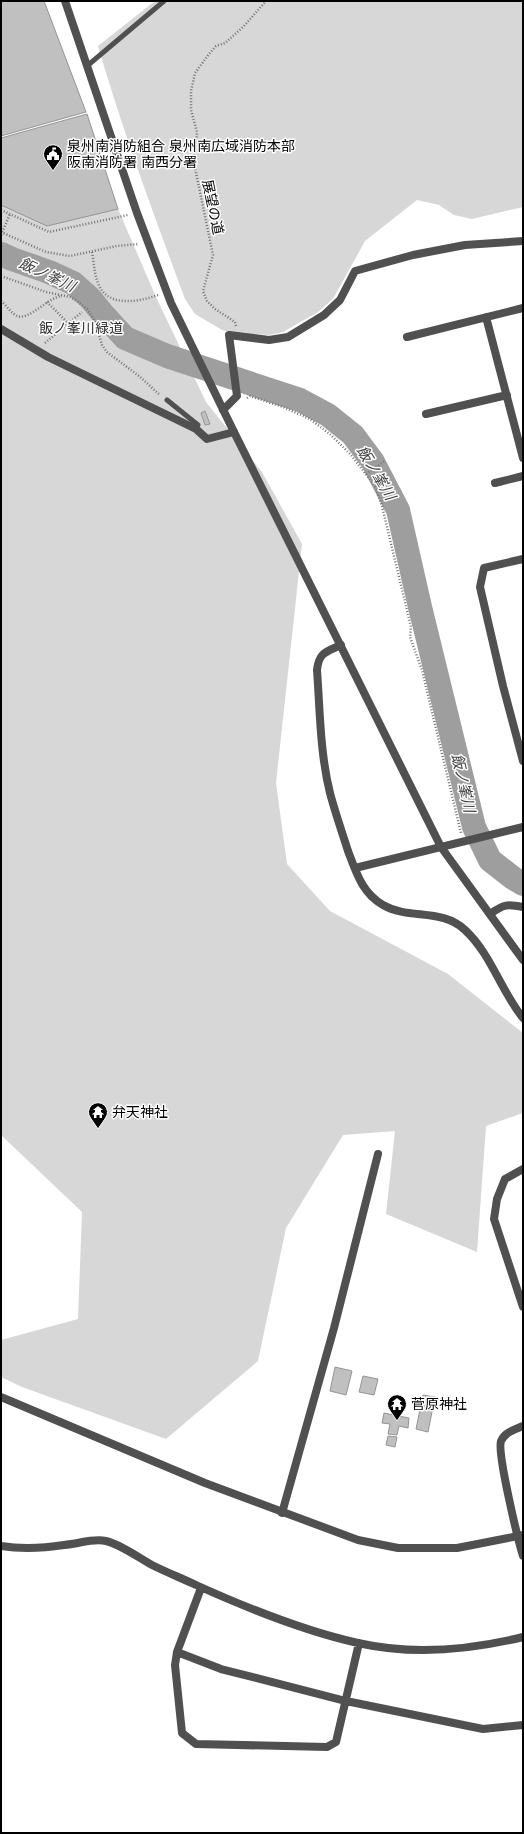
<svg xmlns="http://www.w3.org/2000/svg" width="524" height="1834" font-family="Helvetica,'Noto Sans JP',sans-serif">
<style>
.green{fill:#d7d7d7}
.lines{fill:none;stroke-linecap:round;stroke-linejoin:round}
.river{stroke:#9e9e9e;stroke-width:24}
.building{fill:#c0c0c0;stroke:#949494}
.path{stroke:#727272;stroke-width:2.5;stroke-dasharray:1 2;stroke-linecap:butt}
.service{stroke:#505050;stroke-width:5}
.minor{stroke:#505050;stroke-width:8}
.tertiary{stroke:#505050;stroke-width:8}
.labels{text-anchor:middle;stroke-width:3;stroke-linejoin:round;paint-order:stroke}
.poi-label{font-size:14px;fill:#000;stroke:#fff;text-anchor:start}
.street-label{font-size:14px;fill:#000;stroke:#fff}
.park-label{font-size:14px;fill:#2e2e2e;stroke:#fff}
.water-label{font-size:15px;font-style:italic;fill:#3f3f3f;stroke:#fff}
</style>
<rect width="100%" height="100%" fill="#fff"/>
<!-- green -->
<path class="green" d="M 155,1 L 523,1 L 523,207 L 472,219 L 454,215 L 439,205 L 417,200 L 365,241 L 333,299 L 318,312 L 283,332 L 269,335 L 233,333 L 222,330 L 195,314 L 185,299 C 154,215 123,132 98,46 Z
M 1,205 L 47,226 L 118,209 L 156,297 L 206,402 L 262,472 L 302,544 L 276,783 L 287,864 L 330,911 L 448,974 L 523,1033 L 523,1113 L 486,1126 L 477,1252 L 386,1214 L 395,1131 L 343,1135 L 286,1228 L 258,1361 L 166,1439 L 22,1387 L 1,1377 L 1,1340 L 78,1319 L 82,1212 L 1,1135 Z"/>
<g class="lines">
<!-- river -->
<path class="river" d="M 1,254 L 12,259 L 49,272 L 73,283 L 90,298 L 103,314 L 125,338 L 167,356 L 300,400 L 328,415 L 353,435 L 373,462 L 398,510 L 420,607 L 474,827 L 490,860 L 513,878 L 523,884"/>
</g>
<!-- building -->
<path class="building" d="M 1,1 L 44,1 L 86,112 L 1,136 Z
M 87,114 L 118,209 L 47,226 L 1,205 L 1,138 Z
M 205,411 L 210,424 L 205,425 L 201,413 Z
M 335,1367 L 352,1371 L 346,1395 L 330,1391 Z
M 363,1376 L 378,1379 L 374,1395 L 359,1392 Z
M 423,1395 L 435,1397 L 428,1432 L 416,1429 Z
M 384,1413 L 409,1418 L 408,1428 L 399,1426 L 397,1435 L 388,1434 L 390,1424 L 382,1423 Z
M 388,1436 L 397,1437 L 395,1447 L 386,1445 Z"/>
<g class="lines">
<!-- path -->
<path class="path" d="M 1,210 L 49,232 L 128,215
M 1,232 L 46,252 L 70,256 L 117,246 L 139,244
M 1,235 L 10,214
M 92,252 C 94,262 94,273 98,283 C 107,308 138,302 158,295
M 1,276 L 46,292 L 70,297 L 77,301 L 87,309 L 95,321 L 102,345 L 107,352 L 139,376 L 160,395
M 1,301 C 6,305 11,313 17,316 C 29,321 48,297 62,296
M 47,302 L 68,323
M 236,326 L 235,322 L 215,309 L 207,301 L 203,291 L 213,255 L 194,163 L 197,132 L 191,110 L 191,91 L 195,73 L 209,54 L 216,46 L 225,43 L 244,26 L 266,1
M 45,343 L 82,312
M 247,398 L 250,396 L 283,407 L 310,419 L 331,435 L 351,455 L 375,486 L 382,506 L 411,627 L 410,637 L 422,670 L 461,833
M 366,474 L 385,461"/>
<!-- service -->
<path class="service" d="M 87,66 L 164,1
M 167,400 L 198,425 L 196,429"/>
<!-- minor -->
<path class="minor" d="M 486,317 L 523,458
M 1,329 L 48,357 L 196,429 L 207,439 L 234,432
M 407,337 L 523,308
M 223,410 L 237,396 L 229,335 L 269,340 L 288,337 L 324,315 L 340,300 L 355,271 L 413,255 L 465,245 L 523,241
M 426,414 L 507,395
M 495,483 L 523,476
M 523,559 L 484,568 L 480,587 L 503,686 L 523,761
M 341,645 C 326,652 319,652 317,670 C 320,710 320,753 330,793 C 335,812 342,832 348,851 C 356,872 362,893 383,905 C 409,920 442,908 465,930 C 491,954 501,991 523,1018
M 355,868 L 523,827
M 490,914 C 504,904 507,904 523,907
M 523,1169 L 505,1179 L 497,1199 L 494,1219 L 523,1307
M 523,1426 C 514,1430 505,1432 501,1441 C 497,1453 518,1540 523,1556
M 282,1513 L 334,1328 L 378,1154
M 1,1546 C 21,1549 44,1548 64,1545 C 79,1544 92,1538 106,1541 C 120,1544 139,1558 152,1565 C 166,1572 181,1578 196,1585 C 247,1608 304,1631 358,1643 C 411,1655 470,1650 523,1637
M 201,1588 L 177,1652 L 175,1665 L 182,1733 L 196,1744 L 327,1747 L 336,1742 L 359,1643
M 177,1652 L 221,1669 L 346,1701 L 483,1729 L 523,1725"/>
<!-- tertiary -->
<path class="tertiary" d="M 65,1 L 137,213 L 171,303 L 234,432 L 441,847 L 523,960
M 1,1397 L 205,1483 L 358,1540 L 398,1548 L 457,1548 L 523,1535"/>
</g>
<!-- icons -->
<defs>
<symbol id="civic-pin" viewBox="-11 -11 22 30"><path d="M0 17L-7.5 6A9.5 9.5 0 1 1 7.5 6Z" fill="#000" stroke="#fff"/><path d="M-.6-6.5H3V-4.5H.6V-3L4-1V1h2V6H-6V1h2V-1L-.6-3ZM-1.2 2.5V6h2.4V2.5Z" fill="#fff"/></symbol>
<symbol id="temple-pin" viewBox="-11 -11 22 30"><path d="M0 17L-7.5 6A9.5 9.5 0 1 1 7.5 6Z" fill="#000" stroke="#fff"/><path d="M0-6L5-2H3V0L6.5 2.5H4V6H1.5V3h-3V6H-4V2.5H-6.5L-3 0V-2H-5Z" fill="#fff"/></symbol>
</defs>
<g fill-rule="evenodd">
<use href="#civic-pin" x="42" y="143" width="22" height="30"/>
<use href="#temple-pin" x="87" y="1101" width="22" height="30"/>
<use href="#temple-pin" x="386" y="1393" width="22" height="30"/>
</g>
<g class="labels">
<!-- poi labels -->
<g class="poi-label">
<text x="67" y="151">泉州南消防組合 泉州南広域消防本部<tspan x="67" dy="16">阪南消防署 南西分署</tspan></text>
<text x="112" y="1117">弁天神社</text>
<text x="411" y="1409">菅原神社</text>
</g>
<!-- street labels -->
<g class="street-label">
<text transform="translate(213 207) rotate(78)" y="5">展望の道</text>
</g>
<!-- park labels -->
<g class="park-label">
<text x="81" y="333">飯ノ峯川緑道</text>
</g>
<!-- water labels -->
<g class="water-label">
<text transform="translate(47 275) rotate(25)" y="5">飯ノ峯川</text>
<text transform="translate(376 473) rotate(59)" y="5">飯ノ峯川</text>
<text transform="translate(463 783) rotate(77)" y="5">飯ノ峯川</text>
</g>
</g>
<!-- border -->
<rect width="524" height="1834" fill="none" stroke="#000000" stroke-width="4"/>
</svg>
